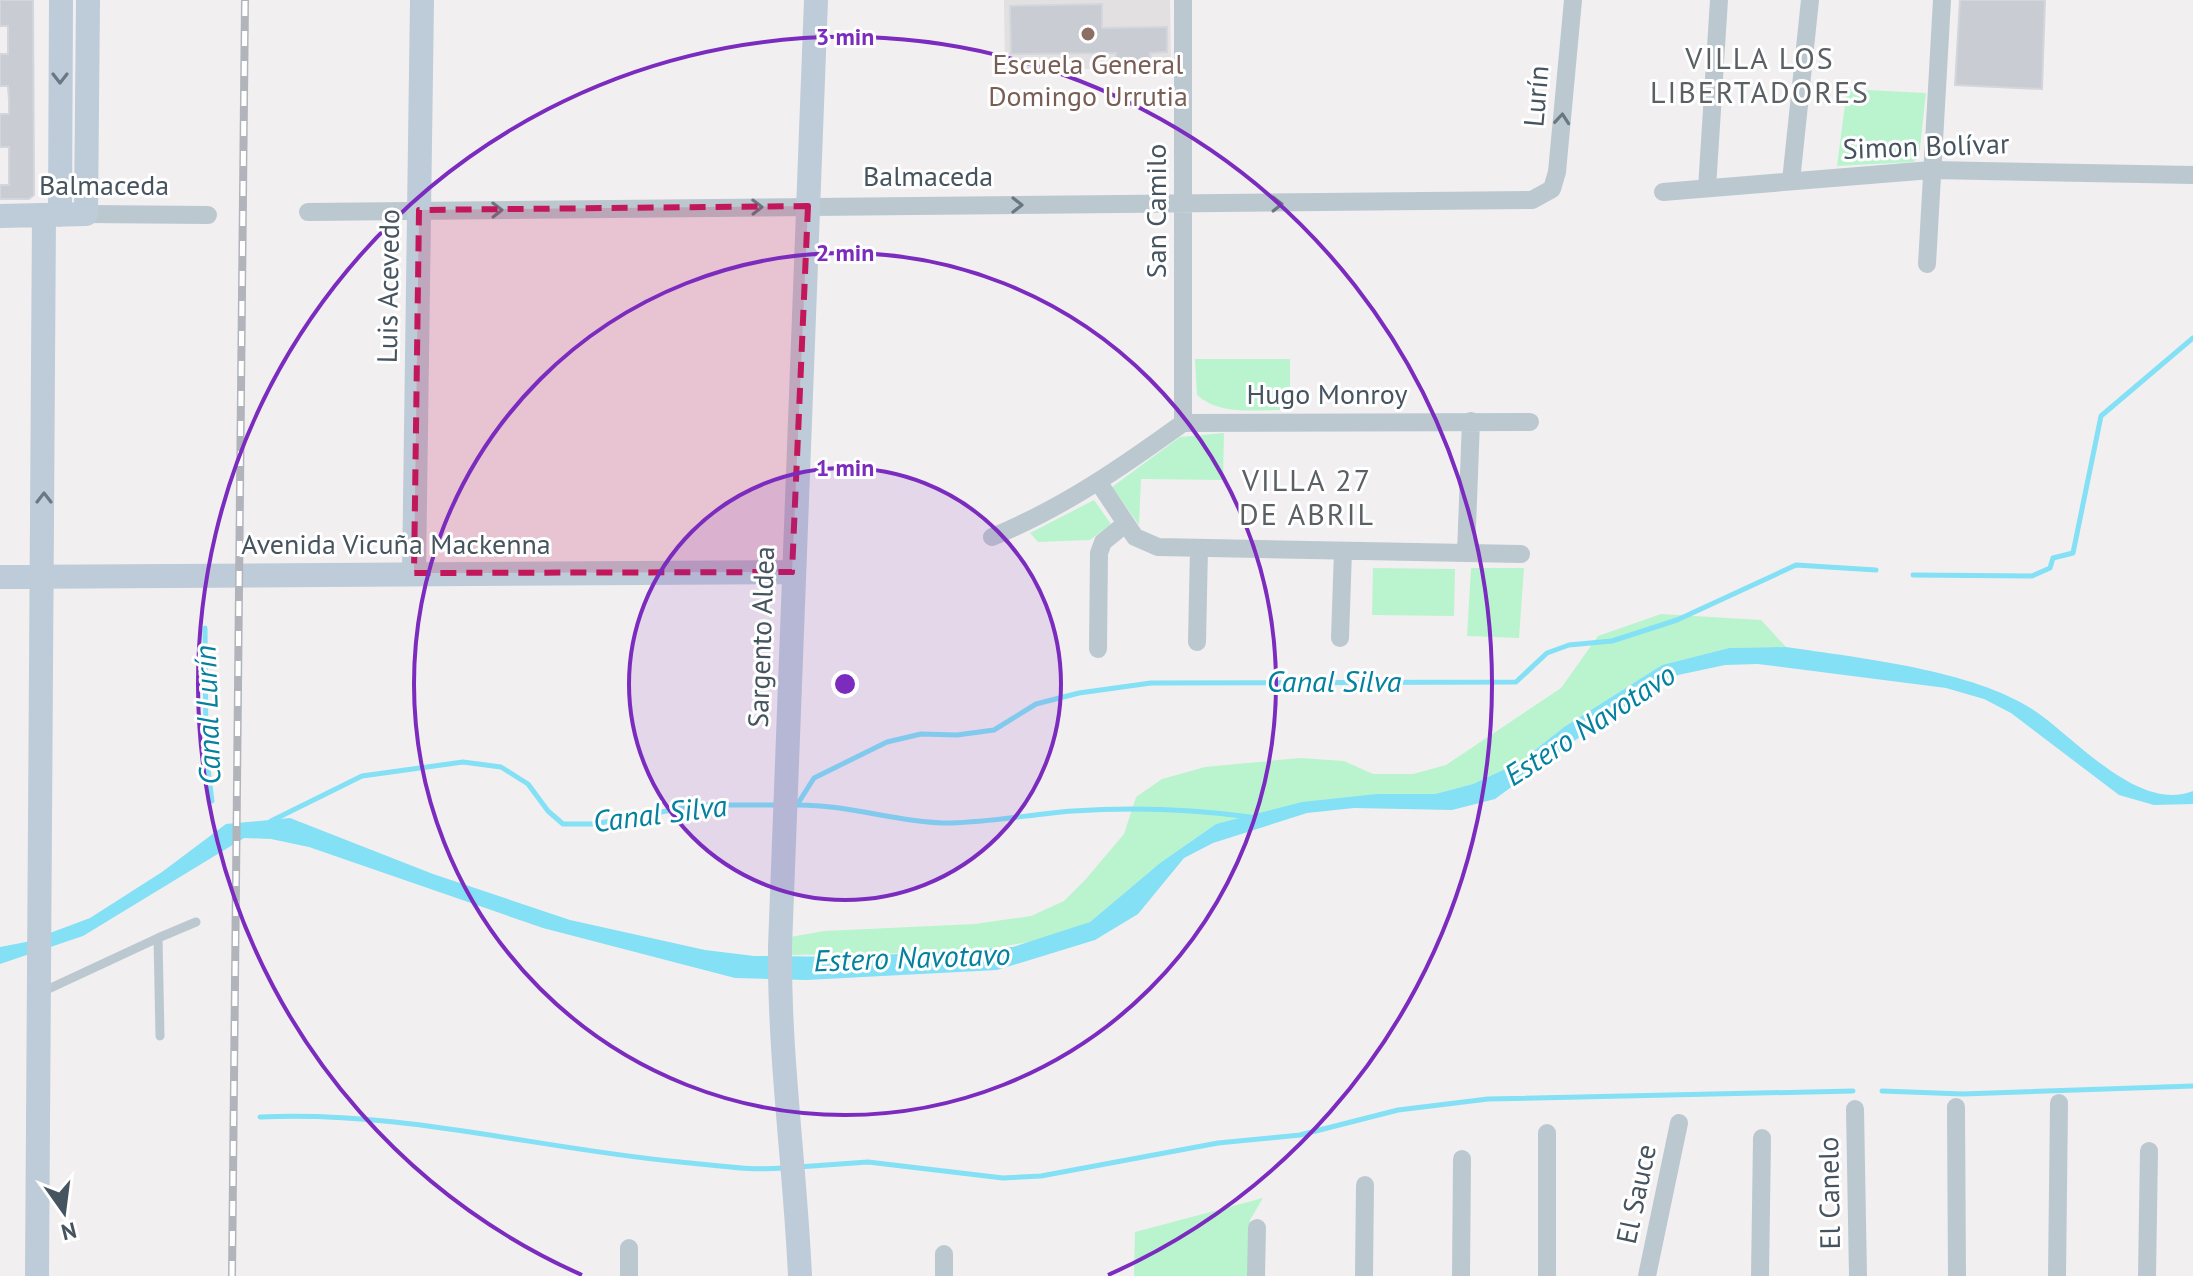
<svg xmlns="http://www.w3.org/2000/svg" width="2193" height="1276" font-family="'PT Sans',sans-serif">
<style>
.education{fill:#e3e0e1}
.green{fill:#baf4cf}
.water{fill:#83e0f5}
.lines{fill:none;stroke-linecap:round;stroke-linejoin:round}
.stream{stroke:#83e0f5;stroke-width:5}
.building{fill:#c9cdd3;stroke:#d3d6dc;stroke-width:2}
.lane{stroke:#bcc8d0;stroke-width:9}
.street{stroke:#bcc8d0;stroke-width:18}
.secondary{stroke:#becbd8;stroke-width:24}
.rail-casing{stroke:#b1b5bb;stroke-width:8}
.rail{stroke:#fff;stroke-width:5;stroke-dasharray:15;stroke-linecap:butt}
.oneway{stroke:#6a7883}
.oneway2{stroke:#697781}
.marked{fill:#c2185b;fill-opacity:0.2;stroke:#c2185b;stroke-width:6;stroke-dasharray:16 10;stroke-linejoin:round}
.ring{fill:none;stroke:#7b2cbf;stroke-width:4}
.education-dot{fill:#8d6e63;stroke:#fff;stroke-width:3}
.labels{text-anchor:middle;stroke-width:6;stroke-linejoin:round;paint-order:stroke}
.education-label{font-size:28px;fill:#785e54;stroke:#fff}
.street-label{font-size:28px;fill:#46545f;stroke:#fff}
.neighbourhood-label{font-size:30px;letter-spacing:2px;fill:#5b6065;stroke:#fff}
.water-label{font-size:30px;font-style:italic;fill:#03819f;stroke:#fff}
.centre{fill:#7b2cbf;stroke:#fff;stroke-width:4}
.ring-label{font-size:24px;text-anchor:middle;font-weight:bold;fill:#7b2cbf;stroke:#fff;stroke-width:6;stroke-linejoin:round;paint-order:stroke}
</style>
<rect width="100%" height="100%" fill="#f2eff0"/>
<!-- education -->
<path class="education" d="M 1004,0 L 1170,0 L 1171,68 L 1005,70 Z"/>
<!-- green -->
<path class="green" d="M 1847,89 L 1926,93 L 1919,157 L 1913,162 L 1837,166 Z
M 1195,359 L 1290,359 L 1290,410 C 1260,409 1221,417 1197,395 Z
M 1224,433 L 1223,480 L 1141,479 L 1139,525 L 1112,487 L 1180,437 Z
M 1094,500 L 1111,524 L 1090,540 L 1038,542 L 1030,533 Z
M 1373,568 L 1455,569 L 1454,616 L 1372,615 Z
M 1471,568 L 1524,568 L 1519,638 L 1467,636 Z
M 1661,614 L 1761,620 L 1786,647 L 1729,648 L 1662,665 L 1564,727 L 1520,762 L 1473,784 L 1435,794 L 1377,794 L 1216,824 L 1160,863 L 1090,922 L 1045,939 L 972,952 L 786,955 L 790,937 L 824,931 L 975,924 L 1031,916 L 1064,901 L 1085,880 L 1124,834 L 1136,797 L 1162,779 L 1205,767 L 1300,758 L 1344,761 L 1373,774 L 1413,774 L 1446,765 L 1561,688 L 1598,636 Z
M 1263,1198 L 1250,1220 L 1251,1276 L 1134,1276 L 1135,1232 Z"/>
<!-- water -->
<path class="water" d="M 1786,647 C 1859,658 1975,670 2035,711 C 2075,738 2139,813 2193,791 L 2193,804 L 2154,805 L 2119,795 L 2011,713 L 1984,699 L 1946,688 L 1758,664 L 1725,665 L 1678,675 L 1607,717 L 1495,799 L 1452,810 L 1354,808 L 1307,813 L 1213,843 L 1184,858 L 1138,914 L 1095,940 L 997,970 L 806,980 L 735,978 L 543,928 L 309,847 L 271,839 L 244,838 L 83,936 L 0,964 L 0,947 L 26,942 L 90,918 L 162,872 L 226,824 L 290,818 L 433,874 L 570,920 L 705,950 L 754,956 L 850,957 L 1013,947 L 1090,922 L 1160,863 L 1216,824 L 1302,802 L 1377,794 L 1435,794 L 1473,784 L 1520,762 L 1564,727 L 1662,665 L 1729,648 Z"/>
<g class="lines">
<!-- stream -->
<path class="stream" d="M 1913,575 L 2032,576 L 2050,568 L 2053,558 L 2073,553 L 2101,416 L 2193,338
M 205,628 L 206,752 L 212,801
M 795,805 C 848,804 898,823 951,823 C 992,822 1033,814 1073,811 C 1132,807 1191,809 1250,817
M 797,805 L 814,778 L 887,742 L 921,734 L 957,735 L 994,730 L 1036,704 L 1079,693 L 1151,683 L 1516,682 L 1547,653 L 1569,645 L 1612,641 L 1677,620 L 1796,565 L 1876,570
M 271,821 L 362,776 L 463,762 L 501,767 L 528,784 L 548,811 L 563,824 L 594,824 L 700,805 L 777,805
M 1882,1091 L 1963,1094 L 2193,1086
M 260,1117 C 401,1110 540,1149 680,1162 C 714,1165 749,1171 784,1168
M 798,1167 L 868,1162 L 1003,1178 L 1041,1176 L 1218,1143 L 1300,1135 L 1398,1110 L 1488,1099 L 1853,1091"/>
</g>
<!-- building -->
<path class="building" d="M 0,0 L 33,0 L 34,195 L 29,199 L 0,199 L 0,185 L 9,185 L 9,147 L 0,147 L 0,114 L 9,114 L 9,100 L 8,86 L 0,86 L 0,54 L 8,54 L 8,26 L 0,26 Z
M 1960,0 L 2045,0 L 2042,89 L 1955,85 Z
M 1102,4 L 1102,28 L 1167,27 L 1167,52 L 1150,53 L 1151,64 L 1116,65 L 1116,53 L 1011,54 L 1010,6 Z"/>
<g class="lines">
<!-- lane -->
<path class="lane" d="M 158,938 L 196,922
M 42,992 L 158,938 L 160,1036"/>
<!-- street -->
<path class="street" d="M 1183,0 L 1183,423
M 1791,181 L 1810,0
M 1707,188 L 1719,0
M 1663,192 L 1931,170 L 2193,175
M 308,212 L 1532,200 L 1552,189 L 1557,172 L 1573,0
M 86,214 L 208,215
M 1927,264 L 1942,0
M 1183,423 L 1530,422
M 1099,483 L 1135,537 L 1158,547 L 1521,554
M 992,537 C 1063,508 1122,467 1183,423
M 1466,553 L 1471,421
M 1340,638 L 1343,551
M 1197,642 L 1199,548
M 1098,649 L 1099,553 L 1103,542 L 1124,525
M 1956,1107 L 1957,1276
M 1855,1109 L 1858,1276
M 629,1276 L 629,1248
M 944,1276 L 944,1254
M 1256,1276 L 1257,1228
M 1364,1276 L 1365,1185
M 1461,1276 L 1462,1159
M 1547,1276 L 1547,1133
M 1647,1276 L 1679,1123
M 1760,1276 L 1762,1138
M 2057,1276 L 2059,1103
M 2147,1276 L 2149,1151"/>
<!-- secondary -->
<path class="secondary" d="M 60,215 L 61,0
M 0,216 L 86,214 L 88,0
M 414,573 L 422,0
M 0,577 L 792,572
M 37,1276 L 44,215
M 800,1276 C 795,1166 779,1057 780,947 L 816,0"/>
<defs>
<path id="rail" d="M 232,1276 L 245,0"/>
</defs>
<!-- rail casing -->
<use href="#rail" class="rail-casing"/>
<!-- rail -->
<use href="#rail" class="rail"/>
</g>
<!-- one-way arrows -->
<defs><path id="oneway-chevron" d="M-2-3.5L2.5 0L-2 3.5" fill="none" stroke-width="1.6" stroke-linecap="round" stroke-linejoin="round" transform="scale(2)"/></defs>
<g class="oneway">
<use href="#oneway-chevron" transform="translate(60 78) rotate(90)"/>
<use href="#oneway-chevron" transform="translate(44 498) rotate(-90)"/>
</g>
<g class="oneway2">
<use href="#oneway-chevron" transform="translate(1562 119) rotate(-85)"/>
<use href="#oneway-chevron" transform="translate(1277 204) rotate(-1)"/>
<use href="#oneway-chevron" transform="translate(1017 205)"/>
<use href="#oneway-chevron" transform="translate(757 207) rotate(-1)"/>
<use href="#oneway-chevron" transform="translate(497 210) rotate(-1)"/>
</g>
<!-- marked area -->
<path class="marked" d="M 808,206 L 792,572 L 414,573 L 419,210 Z"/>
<!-- distance rings -->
<circle cx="845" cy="684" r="216" fill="#7b2cbf" fill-opacity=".12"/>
<g class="ring">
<circle cx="845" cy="684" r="216"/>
<circle cx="845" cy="684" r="431"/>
<path d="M582 1275A647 647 0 1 1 1108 1275"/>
</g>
<!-- markers -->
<circle class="education-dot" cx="1088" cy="34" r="8"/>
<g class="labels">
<!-- education labels -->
<g class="education-label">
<text x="1088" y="74">Escuela General<tspan x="1088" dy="32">Domingo Urrutia</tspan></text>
</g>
<!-- street labels -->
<g class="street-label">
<text transform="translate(1536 96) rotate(-85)" y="10">Lurín</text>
<text transform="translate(1926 146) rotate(-2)" y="10">Simon Bolívar</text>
<text x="928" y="186">Balmaceda</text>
<text x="104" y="195">Balmaceda</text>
<text transform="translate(1156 211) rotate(-90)" y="10">San Camilo</text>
<text transform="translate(388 286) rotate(-89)" y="10">Luis Acevedo</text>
<text x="1327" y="404">Hugo Monroy</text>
<text x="396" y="554">Avenida Vicuña Mackenna</text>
<text transform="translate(761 637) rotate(-88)" y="10">Sargento Aldea</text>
<text transform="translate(1829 1193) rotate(-91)" y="10">El Canelo</text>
<text transform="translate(1636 1194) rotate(-78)" y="10">El Sauce</text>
</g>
<!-- neighbourhood labels -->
<g class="neighbourhood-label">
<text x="1760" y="69">VILLA LOS<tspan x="1760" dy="34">LIBERTADORES</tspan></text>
<text x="1307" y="491">VILLA 27<tspan x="1307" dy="34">DE ABRIL</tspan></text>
</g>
<!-- water labels -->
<g class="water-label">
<text x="1334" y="692">Canal Silva</text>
<text transform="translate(208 715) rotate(-92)" y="10">Canal Lurín</text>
<text transform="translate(1590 725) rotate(-33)" y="10">Estero Navotavo</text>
<text transform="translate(660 814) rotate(-7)" y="10">Canal Silva</text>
<text transform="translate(912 958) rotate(-2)" y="10">Estero Navotavo</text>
</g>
</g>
<circle cx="845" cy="684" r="12" class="centre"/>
<g class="ring-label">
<text x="845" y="45">3 min</text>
<text x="845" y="261">2 min</text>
<text x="845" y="476">1 min</text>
</g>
<!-- north arrow -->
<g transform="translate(64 1212) rotate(166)" stroke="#ffffff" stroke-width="6" paint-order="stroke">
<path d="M0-6L14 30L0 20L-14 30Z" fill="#46545f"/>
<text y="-12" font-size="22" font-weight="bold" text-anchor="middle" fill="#46545f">N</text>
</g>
</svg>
